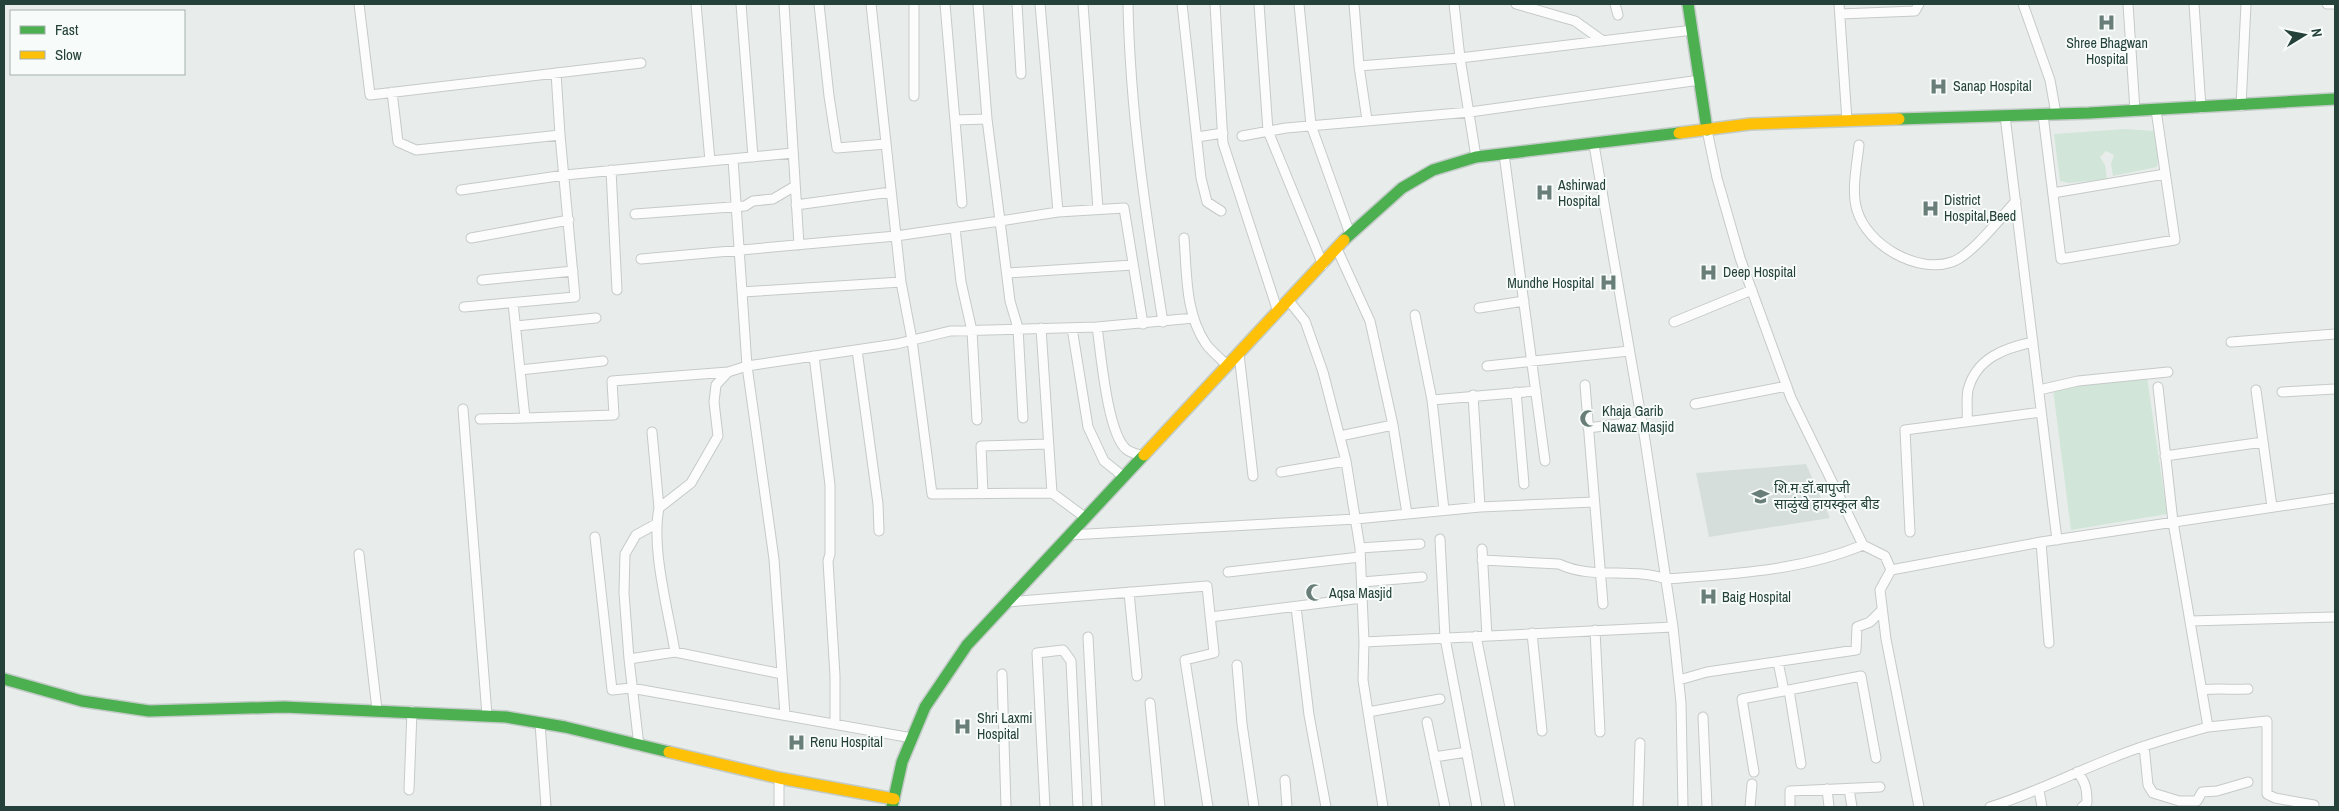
<svg xmlns="http://www.w3.org/2000/svg" width="2339" height="811" font-family="'Archivo Narrow','Noto Sans Devanagari',sans-serif">
<style>
.built{fill:#d6dedb}
.green{fill:#d1e6d8}
.lines{fill:none;stroke-linecap:round;stroke-linejoin:round}
.street-casing{stroke:#c5cac8;stroke-width:11}
.fast-casing{stroke:#c3cbc8;stroke-width:14}
.slow-casing{stroke:#c3cbc8;stroke-width:14}
.street{stroke:#fcfcfc;stroke-width:9}
.fast{stroke:#4caf50;stroke-width:11}
.slow{stroke:#ffc107;stroke-width:11}
.labels{text-anchor:middle;stroke-width:4;stroke-linejoin:round;paint-order:stroke}
.poi-label{font-size:14px;fill:#24423a;stroke:#f7fbf9;text-anchor:start}
</style>
<rect width="100%" height="100%" fill="#e8edeb"/>
<!-- built -->
<path class="built" d="M 1806,464 L 1830,518 L 1709,537 L 1696,473 Z"/>
<!-- green -->
<path class="green" d="M 2125,129 L 2155,131 L 2159,152 L 2157,167 L 2113,176 L 2111,164 L 2114,155 L 2106,151 L 2100,157 L 2105,165 L 2107,179 L 2069,183 L 2060,181 L 2054,134 Z
M 2147,377 L 2167,514 L 2071,530 L 2053,389 Z"/>
<g class="lines">
<defs>
<path id="street" d="M 359,4 L 370,95 L 641,63
M 696,4 L 710,161
M 741,4 L 753,157
M 784,4 L 799,245
M 819,4 L 829,96 L 837,148 L 886,144
M 871,4 L 901,282 L 912,340 L 932,494 L 1052,493 L 1041,328
M 945,4 L 962,203
M 978,4 L 987,119
M 1017,4 L 1021,74
M 1040,4 L 1058,212
M 1083,4 L 1098,209
M 1128,4 C 1130,110 1146,217 1163,322
M 1182,4 L 1201,178 L 1207,202 L 1221,211
M 1215,4 L 1223,143 L 1278,312
M 1259,4 L 1268,131 L 1323,265
M 1299,4 L 1311,125 L 1350,234
M 1354,4 L 1359,66 L 1460,58 L 1693,30
M 1454,4 L 1460,58 L 1476,157
M 1516,4 L 1575,21 L 1603,41
M 1615,4 L 1618,15
M 1839,4 L 1847,121
M 2023,4 L 2050,80 L 2056,114
M 2128,4 L 2135,111
M 2194,4 L 2201,108
M 2327,4 L 2335,4
M 1840,14 L 1915,11 L 1919,4
M 1359,66 L 1367,120
M 392,92 L 398,142 L 416,150 L 560,135
M 914,96 L 914,4
M 2241,106 L 2246,4
M 2043,115 L 2061,259 L 2175,240 L 2156,110
M 2005,116 L 2057,540
M 955,120 L 987,119 L 1000,221 L 1058,212 L 1124,208 L 1143,324
M 1707,130 L 1717,178 L 1740,258 L 1791,398 L 1863,545 L 1885,556 L 1891,570 L 1880,590 L 1886,639 L 1919,807
M 1242,136 L 1286,128 L 1470,112 L 1700,80
M 1197,137 L 1223,133
M 1594,145 L 1645,440 L 1673,627 L 1681,703 L 1683,807
M 1859,145 C 1857,164 1851,191 1857,210 C 1867,245 1917,274 1952,262 C 1972,255 2001,217 2016,201
M 1504,154 L 1545,461
M 733,159 L 747,366 L 774,559 L 785,715
M 611,170 L 617,290
M 461,190 L 565,175 L 793,153
M 2053,193 L 2165,174
M 796,205 L 891,192
M 635,214 L 745,206 L 753,201 L 773,199 L 795,186
M 955,228 L 961,282 L 972,331 L 977,420
M 471,238 L 569,220
M 1184,238 C 1187,274 1185,313 1206,344 C 1212,352 1221,359 1228,366
M 1337,249 L 1370,321 L 1393,425 L 1407,514
M 641,259 L 896,236 L 1000,221 L 1010,301 L 1018,328 L 1023,418
M 1008,273 L 1133,265
M 482,280 L 573,271
M 742,292 L 901,282
M 1289,301 L 1305,321 L 1323,372 L 1346,461 L 1360,548 L 1364,642 L 1363,680 L 1383,807
M 464,307 L 575,297 L 560,135 L 556,73
M 1479,308 L 1524,301
M 1415,315 L 1432,400 L 1444,510
M 1674,322 L 1752,290
M 516,326 L 596,318
M 1097,327 C 1101,353 1107,432 1126,449 C 1130,453 1138,454 1144,456
M 1072,328 L 1088,427 L 1104,461 L 1124,477
M 2231,342 L 2335,334
M 857,350 L 878,504 L 879,531
M 1239,354 L 1253,476
M 814,356 L 830,485 L 830,554 L 828,561 L 835,676 L 835,724
M 1487,366 L 1629,351
M 520,370 L 603,361
M 1585,385 L 1603,604
M 2039,390 L 2078,381 L 2168,372
M 2256,390 L 2272,507
M 1516,392 L 1524,484
M 2282,392 L 2335,389
M 1473,395 L 1480,507
M 1432,400 L 1536,391
M 1695,404 L 1787,386
M 463,409 L 487,715
M 525,418 L 614,415 L 612,381 L 728,372
M 480,419 L 525,418 L 513,303
M 1967,422 C 1968,412 1966,400 1968,390 C 1976,358 2005,348 2033,342
M 1588,428 L 1642,421
M 652,432 L 659,508
M 1340,436 L 1393,425
M 2165,456 L 2263,442
M 1281,472 L 1346,461
M 1052,493 L 1086,518
M 983,494 L 981,446 L 1048,444
M 1910,532 L 1905,430 L 2041,412
M 1070,535 L 1356,519 L 1480,507 L 1594,502
M 595,537 L 612,690 L 631,688 L 912,738
M 1440,539 L 1445,638 L 1477,807
M 2041,542 L 2049,643
M 1360,548 L 1420,544
M 1482,549 L 1487,636
M 359,554 L 377,710
M 1482,560 L 1559,564 C 1592,580 1632,567 1666,579 C 1732,574 1801,571 1863,545
M 1891,570 L 2041,542 L 2335,498
M 1228,572 L 1360,557
M 1362,582 L 1422,577
M 1129,592 L 1137,676
M 1007,602 L 1207,586 L 1214,653 L 1185,660 L 1208,807
M 1296,607 L 1309,715 L 1326,807
M 1210,617 L 1362,598
M 2190,621 L 2335,617
M 1595,630 L 1600,732
M 1532,633 L 1542,731
M 1476,636 L 1510,807
M 1088,637 L 1097,807
M 1364,642 L 1673,627
M 675,652 C 668,609 651,549 659,508 L 691,483 L 718,436 L 714,402 L 716,385 L 728,372 L 747,366 L 896,344 L 950,331 L 1097,327 L 1194,318
M 629,659 L 675,652 L 782,674
M 1778,662 L 1784,691
M 1237,665 L 1242,724 L 1254,807
M 1002,674 L 1006,807
M 1679,680 L 1707,672 L 1856,650 L 1857,627 L 1870,622 L 1882,610
M 1789,690 L 1801,764
M 2202,690 C 2218,688 2232,690 2248,689
M 1150,703 L 1160,807
M 1368,712 L 1440,699
M 1703,717 L 1707,807
M 1427,722 L 1445,807
M 540,723 L 546,807
M 2208,727 L 2267,721 L 2267,794 L 2275,798 L 2314,805
M 639,746 L 629,659 L 624,593 L 625,554 L 636,535 L 656,524
M 2144,746 L 2148,785 L 2153,793 L 2179,801 L 2197,801 L 2202,792 L 2217,791 L 2248,782
M 1434,757 L 1467,752
M 1754,772 L 1742,699 L 1861,676 L 1876,758
M 2077,772 C 2086,782 2087,790 2087,803 L 2082,807
M 779,778 L 779,807
M 1285,780 L 1287,807
M 1827,789 L 1829,807
M 1849,789 L 1852,807
M 409,790 L 412,711
M 2039,790 L 2042,807
M 1045,807 L 1037,653 L 1063,650 L 1071,661 L 1078,807
M 1638,807 L 1640,743
M 1750,807 L 1752,784
M 1790,807 L 1790,791 L 1880,787
M 1990,807 C 2032,794 2071,774 2112,758 C 2143,745 2175,736 2208,727 L 2173,522 L 2158,387"/>
<path id="fast" d="M 1688,4 L 1707,130
M 1899,119 L 2089,113 L 2335,99
M 1344,240 L 1402,188 L 1433,170 L 1476,157 L 1679,133
M 4,679 L 82,701 L 149,711 L 284,707 L 506,717 L 565,727 L 669,752
M 892,807 L 902,762 L 925,707 L 967,645 L 1144,455"/>
<path id="slow" d="M 1679,133 L 1750,124 L 1899,119
M 1144,455 L 1344,240
M 669,752 L 779,778 L 894,799"/>
</defs>
<!-- street casing -->
<use href="#street" class="street-casing"/>
<!-- fast casing -->
<use href="#fast" class="fast-casing"/>
<!-- slow casing -->
<use href="#slow" class="slow-casing"/>
<!-- street -->
<use href="#street" class="street"/>
<!-- fast -->
<use href="#fast" class="fast"/>
<!-- slow -->
<use href="#slow" class="slow"/>
</g>
<!-- icons -->
<defs>
<symbol id="hospital-bare" viewBox="-9 -9 18 18"><path d="M-5-5h3v3.5h4V-5h3V5h-3V1.5h-4V5h-3Z" fill="#697e78" stroke="#f7fbf9" stroke-width="2.5" paint-order="stroke"/></symbol>
<symbol id="mosque-bare" viewBox="-9 -9 18 18"><path d="M3.5-4.9A6 6 0 1 0 3.5 4.9A5 5 0 1 1 3.5-4.9Z" fill="#697e78" stroke="#f7fbf9" stroke-width="2.5" paint-order="stroke"/></symbol>
<symbol id="university-bare" viewBox="-9 -9 18 18"><path d="M0-5L7-2L0 1L-7-2ZM-4 1L0 2.5L4 1V4Q0 6-4 4Z" fill="#697e78" stroke="#f7fbf9" stroke-width="2.5" paint-order="stroke"/></symbol>
</defs>
<g fill-rule="evenodd">
<use href="#hospital-bare" x="2094" y="10" width="25" height="25"/>
<use href="#hospital-bare" x="1926" y="74" width="25" height="25"/>
<use href="#hospital-bare" x="1532" y="180" width="25" height="25"/>
<use href="#hospital-bare" x="1918" y="196" width="25" height="25"/>
<use href="#hospital-bare" x="1696" y="260" width="25" height="25"/>
<use href="#hospital-bare" x="1596" y="270" width="25" height="25"/>
<use href="#mosque-bare" x="1576" y="406" width="25" height="25"/>
<use href="#university-bare" x="1748" y="484" width="25" height="25"/>
<use href="#mosque-bare" x="1302" y="580" width="25" height="25"/>
<use href="#hospital-bare" x="1696" y="584" width="25" height="25"/>
<use href="#hospital-bare" x="950" y="714" width="25" height="25"/>
<use href="#hospital-bare" x="784" y="730" width="25" height="25"/>
</g>
<g class="labels">
<!-- poi labels -->
<g class="poi-label">
<text x="2107" y="48" text-anchor="middle">Shree Bhagwan<tspan x="2107" dy="16">Hospital</tspan></text>
<text x="1953" y="91">Sanap Hospital</text>
<text x="1558" y="190">Ashirwad<tspan x="1558" dy="16">Hospital</tspan></text>
<text x="1944" y="205">District<tspan x="1944" dy="16">Hospital,Beed</tspan></text>
<text x="1723" y="277">Deep Hospital</text>
<text x="1594" y="288" text-anchor="end">Mundhe Hospital</text>
<text x="1602" y="416">Khaja Garib<tspan x="1602" dy="16">Nawaz Masjid</tspan></text>
<text x="1774" y="493">शि.म.डॉ.बापुजी<tspan x="1774" dy="16">साळुंखे हायस्कूल बीड</tspan></text>
<text x="1329" y="598">Aqsa Masjid</text>
<text x="1722" y="602">Baig Hospital</text>
<text x="977" y="723">Shri Laxmi<tspan x="977" dy="16">Hospital</tspan></text>
<text x="810" y="747">Renu Hospital</text>
</g>
</g>
<!-- border -->
<rect width="2339" height="811" fill="none" stroke="#24423a" stroke-width="10"/>
<!-- legend -->
<rect x="10" y="10" width="175" height="65" fill="#f7fbf9" stroke="#a3b1ad"/>
<rect x="20" y="26" width="25" height="8" fill="#4caf50" stroke="#a3b1ad"/>
<text x="55" y="35" font-size="15" fill="#24423a">Fast</text>
<rect x="20" y="51" width="25" height="8" fill="#ffc107" stroke="#a3b1ad"/>
<text x="55" y="60" font-size="15" fill="#24423a">Slow</text>
<!-- north arrow -->
<g transform="translate(2304 35) rotate(80)" stroke="#f7fbf9" stroke-width="4" paint-order="stroke">
<path d="M0-4L9 19L0 12L-9 19Z" fill="#24423a"/>
<text y="-8" font-size="14" font-weight="bold" text-anchor="middle" fill="#24423a">N</text>
</g>
</svg>
